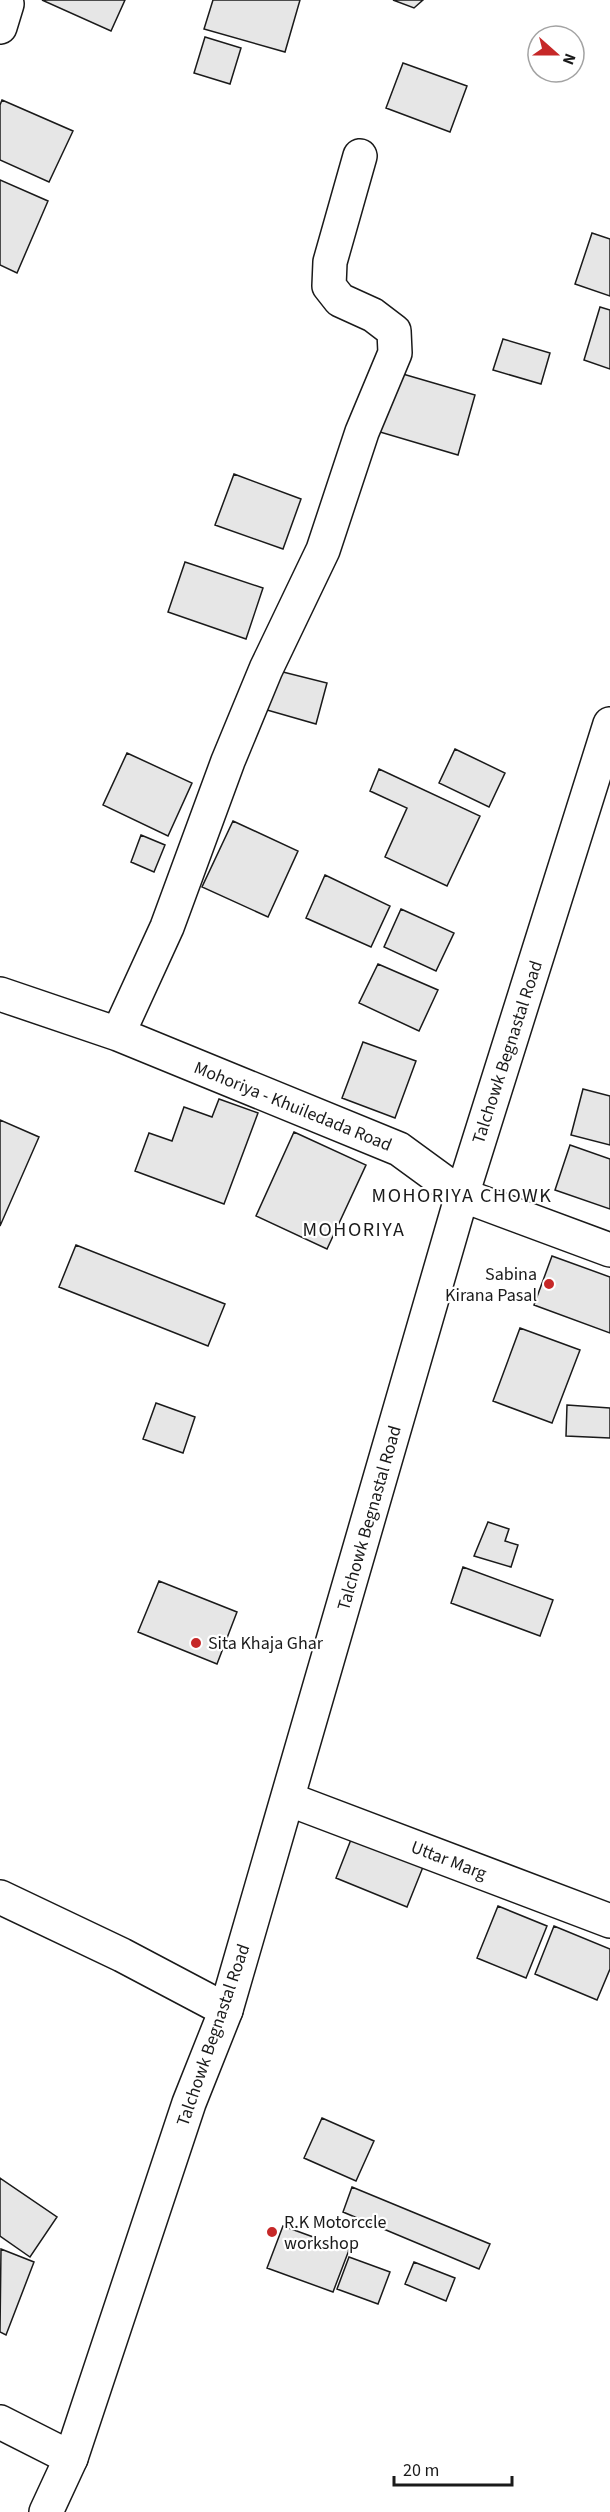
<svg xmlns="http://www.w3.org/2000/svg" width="610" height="2512" font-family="'Source Sans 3',sans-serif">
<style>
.building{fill:#e6e6e6;stroke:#1a1a1a;stroke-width:1.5}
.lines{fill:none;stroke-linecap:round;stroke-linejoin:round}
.street-casing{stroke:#1a1a1a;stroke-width:36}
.secondary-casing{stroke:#1a1a1a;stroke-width:36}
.street{stroke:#fff;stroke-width:33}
.secondary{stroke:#fff;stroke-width:33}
.poi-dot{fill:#c62828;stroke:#fff;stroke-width:2}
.labels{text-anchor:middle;stroke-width:4.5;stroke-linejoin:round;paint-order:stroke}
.street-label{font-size:18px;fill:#1a1a1a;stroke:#fff}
.poi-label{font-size:18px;fill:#1a1a1a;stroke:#fff;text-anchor:start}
.neighbourhood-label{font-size:20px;letter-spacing:1.5px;fill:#1a1a1a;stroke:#fff}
</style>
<rect width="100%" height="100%" fill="#fff"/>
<!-- building -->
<path class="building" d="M 42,0 L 125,0 L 111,31 Z
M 213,0 L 300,0 L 285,52 L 204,29 Z
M 393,0 L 423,0 L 414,8 Z
M 205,37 L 241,48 L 230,84 L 194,73 Z
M 403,63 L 467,86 L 450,132 L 386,108 Z
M 2,100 L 73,131 L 49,182 L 0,160 L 0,105 Z
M 0,180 L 48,201 L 17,273 L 0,265 Z
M 592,233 L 610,239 L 610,296 L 575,284 Z
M 600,307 L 610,310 L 610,369 L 584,360 Z
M 503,339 L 550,353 L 541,384 L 493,370 Z
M 396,372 L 475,395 L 458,455 L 380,432 Z
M 234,474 L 301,499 L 283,549 L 215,525 Z
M 185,562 L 263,588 L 246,639 L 168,612 Z
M 271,669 L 327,683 L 316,724 L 260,708 Z
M 455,749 L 505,773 L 489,807 L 439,783 Z
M 127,753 L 192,783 L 168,836 L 103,805 Z
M 379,769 L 480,816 L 447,886 L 385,857 L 407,808 L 370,791 Z
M 233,821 L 298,851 L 268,917 L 202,887 Z
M 141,835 L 165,845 L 154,872 L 131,862 Z
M 325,875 L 390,906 L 371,947 L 306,918 Z
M 401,909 L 454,933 L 436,971 L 384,947 Z
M 378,964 L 438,990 L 419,1031 L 359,1003 Z
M 363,1042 L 416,1061 L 395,1118 L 342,1098 Z
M 583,1089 L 610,1096 L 610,1145 L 571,1135 Z
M 219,1099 L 258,1113 L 224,1204 L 135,1171 L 149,1133 L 172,1141 L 184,1107 L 212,1117 Z
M 0,1120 L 39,1137 L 0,1226 Z
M 294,1132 L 366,1165 L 327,1249 L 256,1216 Z
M 570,1145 L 610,1159 L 610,1209 L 555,1190 Z
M 76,1245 L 225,1304 L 208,1346 L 59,1287 Z
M 552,1256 L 610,1277 L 610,1333 L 534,1305 Z
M 520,1328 L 580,1350 L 552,1423 L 493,1401 Z
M 156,1403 L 195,1417 L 183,1453 L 143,1439 Z
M 567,1405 L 610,1408 L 610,1438 L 566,1436 Z
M 488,1522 L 509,1529 L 505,1541 L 518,1545 L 511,1567 L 474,1556 Z
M 463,1567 L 553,1600 L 540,1636 L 451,1603 Z
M 159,1581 L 237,1612 L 217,1664 L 138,1632 Z
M 352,1837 L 423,1867 L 407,1907 L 336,1878 Z
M 498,1906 L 547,1926 L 526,1978 L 477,1958 Z
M 554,1926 L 610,1949 L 610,1969 L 597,2000 L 535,1974 Z
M 322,2118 L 374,2141 L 356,2181 L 304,2158 Z
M 0,2178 L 57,2217 L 30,2257 L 0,2236 Z
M 352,2187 L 490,2244 L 479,2269 L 343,2212 Z
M 283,2226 L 349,2250 L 333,2292 L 267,2268 Z
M 1,2249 L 34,2262 L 6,2335 L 0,2332 Z
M 349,2257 L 390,2272 L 378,2304 L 337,2289 Z
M 414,2262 L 455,2278 L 446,2301 L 405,2284 Z"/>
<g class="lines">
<defs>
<path id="street" d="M 0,27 L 7,4
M 0,994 L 118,1034 L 399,1149 L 462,1195 L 610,1250
M 118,1034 L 167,927 L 228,761 L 266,669 L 323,550 L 362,432 L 395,353 L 394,331 L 373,315 L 340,300 L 329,286 L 330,262 L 360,156
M 288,1799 L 610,1921
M 0,1897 L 122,1955 L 226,2010
M 0,2422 L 71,2458"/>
<path id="secondary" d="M 46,2512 L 71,2458 L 189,2103 L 226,2010 L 462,1195 L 610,724"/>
</defs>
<!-- street casing -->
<use href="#street" class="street-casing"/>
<!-- secondary casing -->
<use href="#secondary" class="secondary-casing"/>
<!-- street -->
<use href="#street" class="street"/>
<!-- secondary -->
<use href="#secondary" class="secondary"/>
</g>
<!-- markers -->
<g class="poi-dot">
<circle cx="549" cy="1284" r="6"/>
<circle cx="196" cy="1643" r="6"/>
<circle cx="272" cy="2232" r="6"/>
</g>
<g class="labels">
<!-- street labels -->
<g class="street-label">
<text transform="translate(507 1052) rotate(-72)" y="6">Talchowk Begnastal Road</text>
<text transform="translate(293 1106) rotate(22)" y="6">Mohoriya - Khuiledada Road</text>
<text transform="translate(369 1518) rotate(-74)" y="6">Talchowk Begnastal Road</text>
<text transform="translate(449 1860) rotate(21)" y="6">Uttar Marg</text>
<text transform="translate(213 2035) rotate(-71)" y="6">Talchowk Begnastal Road</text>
</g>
<!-- poi labels -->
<g class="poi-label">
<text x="537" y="1280" text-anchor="end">Sabina<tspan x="537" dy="21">Kirana Pasal</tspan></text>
<text x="208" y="1649">Sita Khaja Ghar</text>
<text x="284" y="2228">R.K Motorccle<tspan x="284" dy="21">workshop</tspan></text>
</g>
<!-- neighbourhood labels -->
<g class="neighbourhood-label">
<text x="462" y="1202">MOHORIYA CHOWK</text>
<text x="354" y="1236">MOHORIYA</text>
</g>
</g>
<!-- north arrow -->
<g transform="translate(556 54) rotate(111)"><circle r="28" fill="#ffffff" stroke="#a3a3a3" stroke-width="1.5"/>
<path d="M0-4.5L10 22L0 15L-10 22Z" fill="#c62828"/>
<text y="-9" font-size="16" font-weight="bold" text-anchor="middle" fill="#1a1a1a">N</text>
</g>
<!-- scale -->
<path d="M394 2476v9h118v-9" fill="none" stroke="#1a1a1a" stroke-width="3"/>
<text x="403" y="2476" font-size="18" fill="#1a1a1a" stroke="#ffffff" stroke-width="4.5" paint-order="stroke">20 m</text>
</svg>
